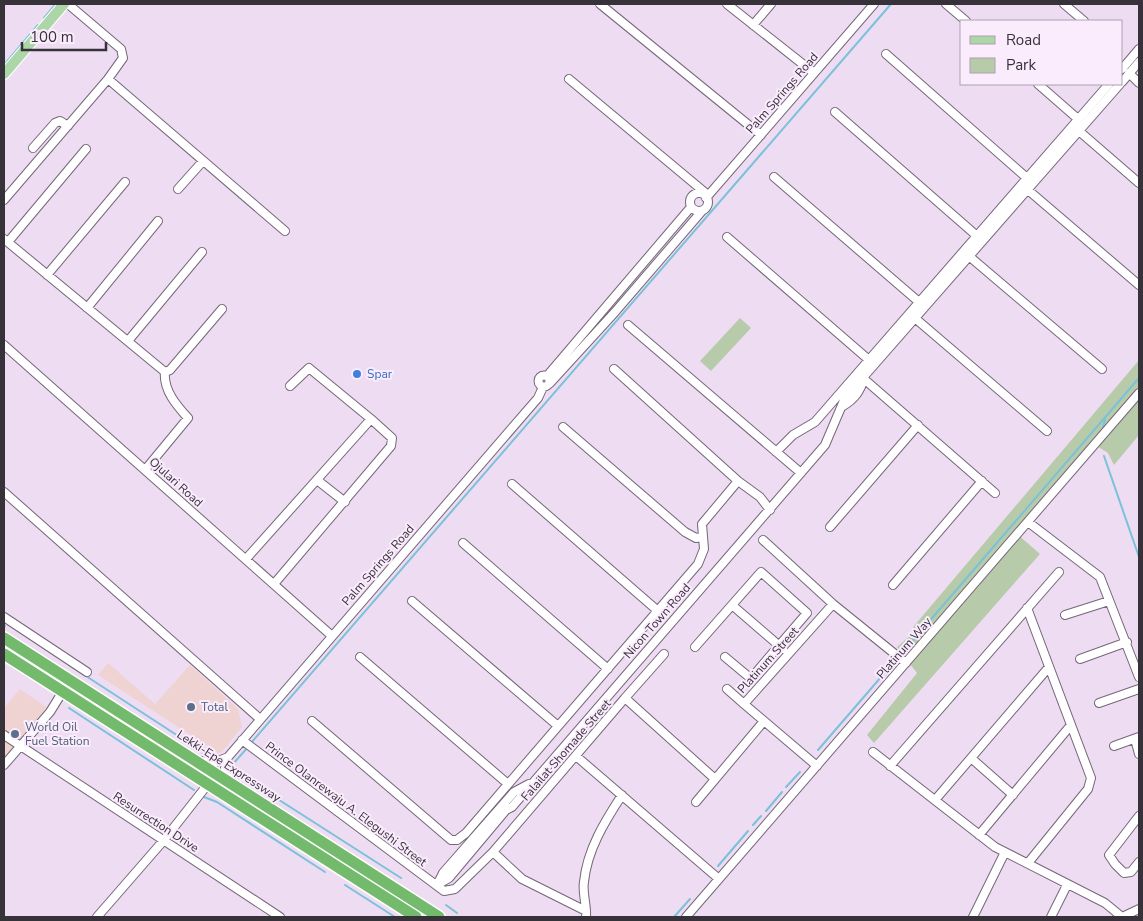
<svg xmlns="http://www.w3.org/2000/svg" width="1143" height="921" font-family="'Nunito Sans',sans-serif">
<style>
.commercial{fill:#eed3d2}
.green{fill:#b7cbaa}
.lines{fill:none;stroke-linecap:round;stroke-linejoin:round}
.stream{stroke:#7bc1d9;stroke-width:2}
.minor-casing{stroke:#756678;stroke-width:10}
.major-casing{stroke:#fff;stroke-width:12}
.highway-casing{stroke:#fff;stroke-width:14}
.minor{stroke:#fff;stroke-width:8}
.major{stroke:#acd6a7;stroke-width:10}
.highway{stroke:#74ba6d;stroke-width:11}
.shop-dot{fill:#3f7fe0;stroke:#faecfd;stroke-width:2}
.service-dot{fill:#5c6f8a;stroke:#faecfd;stroke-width:2}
.labels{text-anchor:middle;stroke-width:4;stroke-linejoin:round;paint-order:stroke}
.street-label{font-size:12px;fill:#373139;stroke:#faecfd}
.shop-label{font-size:12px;fill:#366cbe;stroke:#faecfd;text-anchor:start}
.service-label{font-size:12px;fill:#4e5e75;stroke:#faecfd;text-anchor:start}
</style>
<rect width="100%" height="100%" fill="#eeddf2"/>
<!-- commercial -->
<path class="commercial" d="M 108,663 L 155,704 L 190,665 L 238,709 L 242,727 L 222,752 L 218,753 L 98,675 Z
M 20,689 L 48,708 L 4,759 L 4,708 Z"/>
<!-- green -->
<path class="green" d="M 740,318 L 751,328 L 711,371 L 700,361 Z
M 1139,360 L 1139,435 L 1114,465 L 1108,453 L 1092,443 L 1015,532 L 1040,554 L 874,743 L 867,735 L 917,673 L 897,647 L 911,635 L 914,626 Z"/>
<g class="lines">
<!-- stream -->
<path class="stream" d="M 44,18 L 56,4
M 4,65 L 38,25
M 1103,427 L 1105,420
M 1104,456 L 1139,557
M 4,625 L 5,626
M 902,653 L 1139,378
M 69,665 L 209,756
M 69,708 L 194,790
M 251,743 L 891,4
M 248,747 L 233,764 L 234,771 L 401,878
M 818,750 L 894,662
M 786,787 L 800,772
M 204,797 L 217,802 L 325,872
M 766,811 L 782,792
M 753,825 L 761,816
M 718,866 L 748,831
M 345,885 L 395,917
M 446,905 L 457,913
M 674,917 L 690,899"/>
<defs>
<path id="minor" d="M 600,4 L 761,135
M 727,4 L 814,73
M 946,4 L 966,21
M 1064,4 L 1084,21
M 753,25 L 771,4
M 886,54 L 1027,178
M 1122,69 L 1139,49
M 1129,73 L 1139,83
M 108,79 L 285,231
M 569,79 L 708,195
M 1122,82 L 1139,62
M 1038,84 L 1078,119
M 835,112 L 977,236
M 1079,131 L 1139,183
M 33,148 L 55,123 L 60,121 L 68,126
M 774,177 L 919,302
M 178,189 L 203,161
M 1028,190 L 1139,285
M690 202a9 9 0 1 1 18 0a9 9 0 1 1-18 0Z
M 706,198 L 874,4
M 4,200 L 108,79 L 123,58 L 121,49 L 68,4
M 727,237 L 869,360
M 4,239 L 165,372 C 163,390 177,406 188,418 L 145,470
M 8,242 L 86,149
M 970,257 L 1102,369
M 47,275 L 125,182
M 87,308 L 158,221
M 916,319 L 1047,431
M 628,325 L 801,473
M 128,341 L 202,252
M 4,345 L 332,636
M 614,369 L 738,481 L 760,497 L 770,510
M 165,372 L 170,370 L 222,309
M538.5 381a5.5 5.5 0 1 1 11 0a5.5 5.5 0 1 1-11 0Z
M 547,376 L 691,207
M 864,379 L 995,493
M 550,383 L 615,312 L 702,211
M 843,406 C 855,399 860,391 864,379
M 563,427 L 685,532 L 696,538 L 703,537
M 776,452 L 793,435 L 815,422 L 1109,84
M 317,480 L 345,502
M 512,484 L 658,611
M 4,492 L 260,719
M 1028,522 L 1100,577 L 1139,677
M 830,527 L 918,425
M 763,540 L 833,604 L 906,663
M 463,543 L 608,669
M 246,559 L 371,419 L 309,368 L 290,386
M 274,584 L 391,446 L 392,438 L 371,419
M 893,585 L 982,481
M 412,601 L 558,726
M 732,605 L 783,649
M 1027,608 L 1091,778 L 1088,789 L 1028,863
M 1065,615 L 1109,601
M 4,617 L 87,672
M 695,647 L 761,572 L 807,613 L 753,676 L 749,677 L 725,657
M 360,657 L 508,784
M 1080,659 L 1127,642
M 727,689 L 744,704
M 625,698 L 664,654
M 1099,703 L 1139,689
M 312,721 L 451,840 L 457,840 L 466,833 L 698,564 L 704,549 L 702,524 L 738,481
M 4,735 L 280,917
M 1135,739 L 1139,754
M 242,740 L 444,891 L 455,889 L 493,852 L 625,698 L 715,779
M 1114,746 L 1139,737
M 873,752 L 995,847 L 1105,903 L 1122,917
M 576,756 L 719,879
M 228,757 L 225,768 L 232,782
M 971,758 L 1013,795
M 199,761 L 216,762 L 228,757 L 538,398 L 543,387
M 4,765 L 50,712 L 63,691
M 817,766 L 744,704 L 833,604
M 890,766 L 1059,572
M 935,800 L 1049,667
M 696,802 L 764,721
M 1139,816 L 1109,855 L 1115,864 L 1124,873 L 1131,872 L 1139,862
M 979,835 L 1071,725
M 493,852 L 522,879 L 586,911
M 437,885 L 449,878 L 506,810 L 512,807 L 825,445 L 845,398 L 1120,84
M 437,885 L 443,873 L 514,792 L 529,784
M 97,917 L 164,840 L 208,784
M 586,917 C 587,905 582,893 584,882 C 587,850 605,821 622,795
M 686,917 L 1139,393
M 973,917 L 1005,852
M 1051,917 L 1067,885
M 1122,917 L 1139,909"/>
<path id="major" d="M 4,74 L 64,4"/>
<path id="highway" d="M 4,638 L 439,917
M 4,654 L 416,917"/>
</defs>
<!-- minor casing -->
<use href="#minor" class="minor-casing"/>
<!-- major casing -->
<use href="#major" class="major-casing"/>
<!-- highway casing -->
<use href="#highway" class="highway-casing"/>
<!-- minor -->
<use href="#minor" class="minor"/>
<!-- major -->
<use href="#major" class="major"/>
<!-- highway -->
<use href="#highway" class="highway"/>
</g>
<!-- markers -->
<circle class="shop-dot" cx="357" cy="374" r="5"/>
<g class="service-dot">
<circle cx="191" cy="707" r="5"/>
<circle cx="15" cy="734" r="5"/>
</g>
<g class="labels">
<!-- street labels -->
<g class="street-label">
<text transform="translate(782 93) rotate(-49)" y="4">Palm Springs Road</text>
<text transform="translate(176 482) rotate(42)" y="4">Ojulari Road</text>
<text transform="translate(378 565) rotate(-49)" y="4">Palm Springs Road</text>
<text transform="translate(657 621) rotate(-49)" y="4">Nicon Town Road</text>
<text transform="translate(904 648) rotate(-49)" y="4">Platinum Way</text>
<text transform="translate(768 660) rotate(-48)" y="4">Platinum Street</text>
<text transform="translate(566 750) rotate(-49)" y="4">Falailat Shomade Street</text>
<text transform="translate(229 766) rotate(33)" y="4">Lekki-Epe Expressway</text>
<text transform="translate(346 804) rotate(37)" y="4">Prince Olanrewaju A. Elegushi Street</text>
<text transform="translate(156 822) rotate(33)" y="4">Resurrection Drive</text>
</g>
<!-- shop labels -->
<g class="shop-label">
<text x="367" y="378">Spar</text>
</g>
<!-- service labels -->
<g class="service-label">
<text x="201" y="711">Total</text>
<text x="25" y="731">World Oil<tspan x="25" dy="14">Fuel Station</tspan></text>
</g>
</g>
<!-- border -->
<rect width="1143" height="921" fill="none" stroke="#373139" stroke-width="10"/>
<!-- legend -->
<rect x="960" y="20" width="162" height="65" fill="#faecfd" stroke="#aca1af"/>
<rect x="970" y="36" width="25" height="8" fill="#acd6a7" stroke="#aca1af"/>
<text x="1006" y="45" font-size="15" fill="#373139">Road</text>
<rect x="970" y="58" width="25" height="15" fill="#b7cbaa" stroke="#aca1af"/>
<text x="1006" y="70" font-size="15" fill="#373139">Park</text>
<!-- scale -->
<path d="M22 42v8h84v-8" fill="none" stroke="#373139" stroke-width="2.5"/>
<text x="30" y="42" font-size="15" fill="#373139" stroke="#faecfd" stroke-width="4" paint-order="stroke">100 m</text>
</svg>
